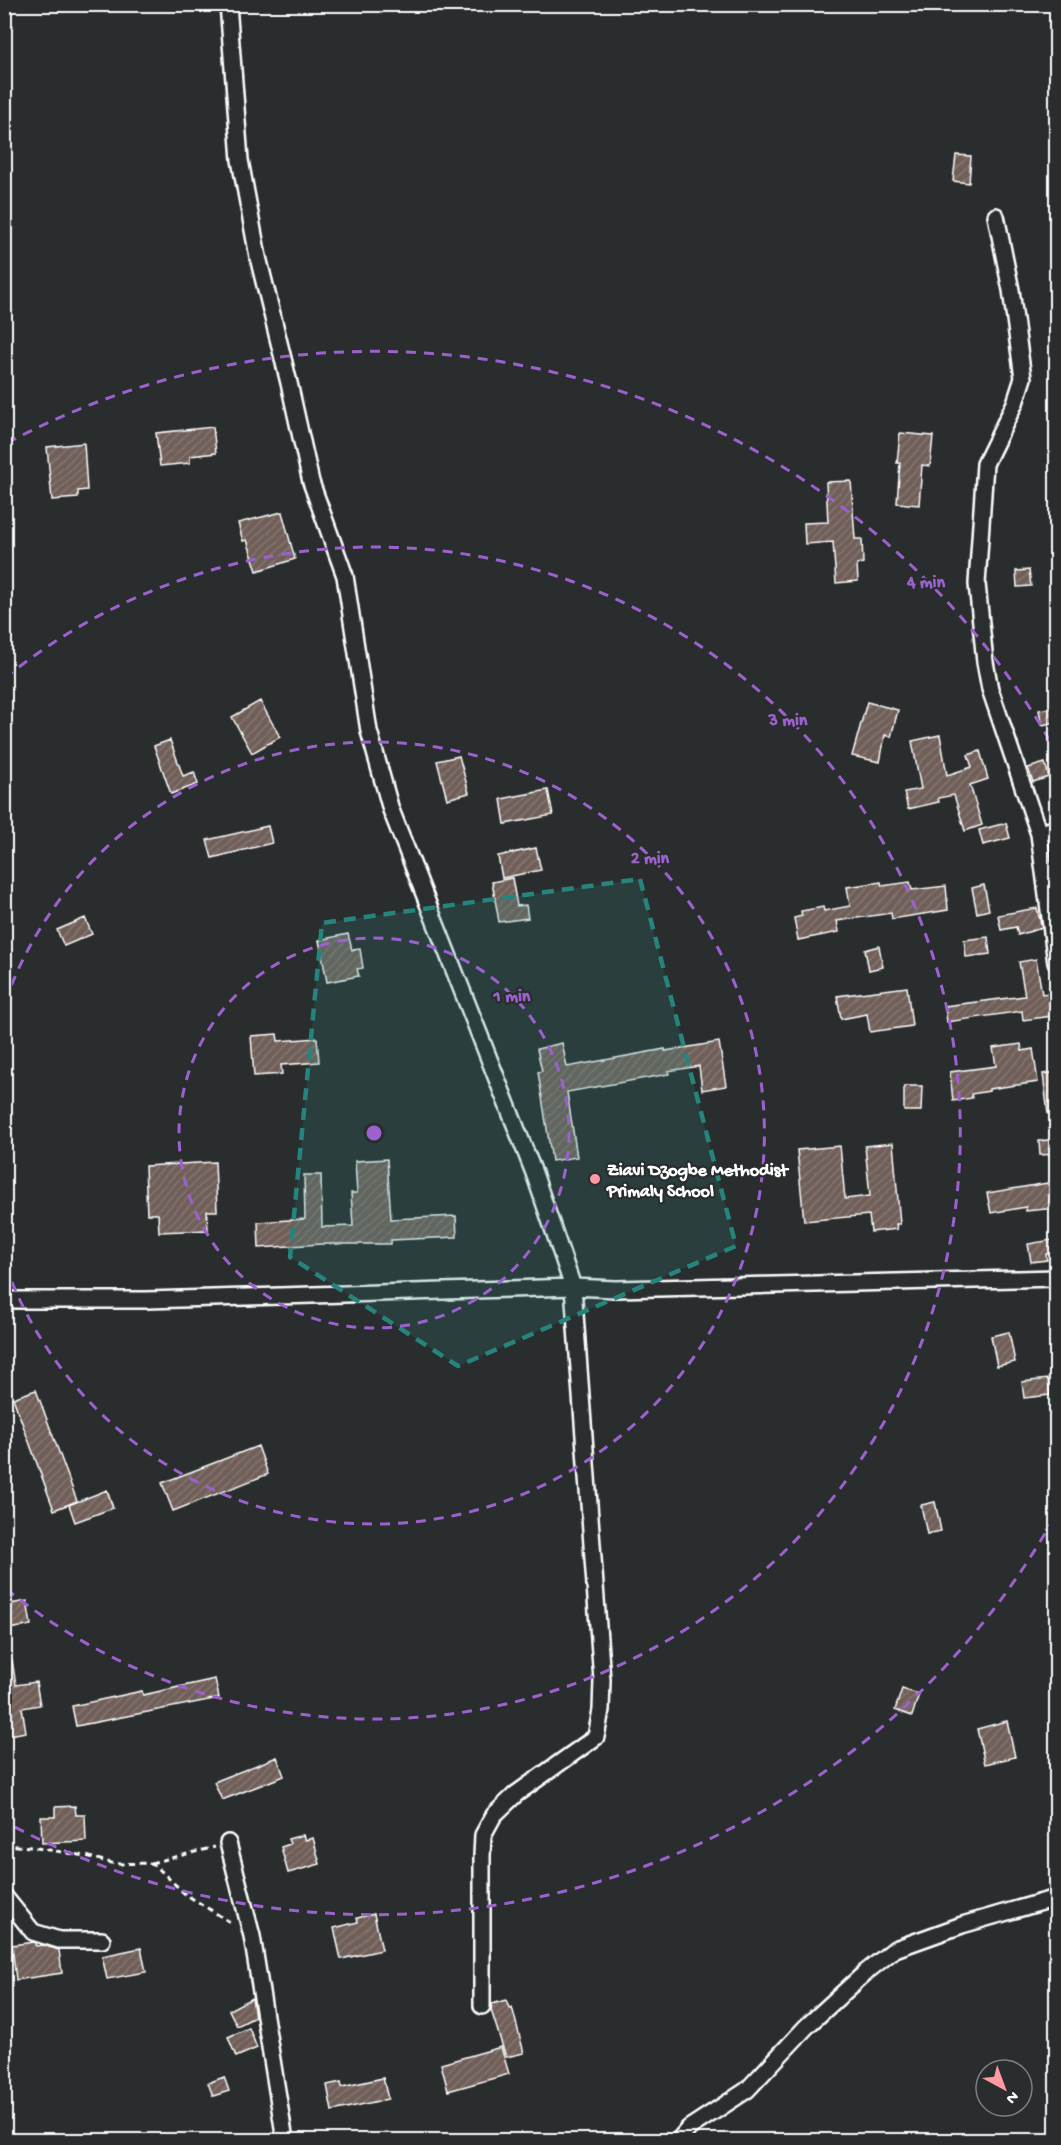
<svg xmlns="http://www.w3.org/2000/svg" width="1061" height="2145" font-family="'Gochi Hand',sans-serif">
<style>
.building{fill:url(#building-hatch);stroke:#fff;stroke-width:1.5}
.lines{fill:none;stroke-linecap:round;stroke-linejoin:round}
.minor-casing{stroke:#fff;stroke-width:20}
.path{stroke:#fff;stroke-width:3;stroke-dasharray:6 4.5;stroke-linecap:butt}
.minor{stroke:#2a2d2e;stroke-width:15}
.marked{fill:#27847c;fill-opacity:0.2;stroke:#27847c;stroke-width:4.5;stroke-dasharray:12 8;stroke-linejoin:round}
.ring{fill:none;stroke:#9c61cf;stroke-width:3;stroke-dasharray:10 8}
.poi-dot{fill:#ff9aa2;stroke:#2a2d2e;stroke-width:2}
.labels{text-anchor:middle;stroke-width:4.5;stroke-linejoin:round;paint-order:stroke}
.poi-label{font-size:18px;font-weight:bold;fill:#fff;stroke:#2a2d2e;text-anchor:start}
.centre{fill:#9c61cf;stroke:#2a2d2e;stroke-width:3}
.ring-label{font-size:18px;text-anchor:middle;font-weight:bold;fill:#9c61cf;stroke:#2a2d2e;stroke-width:4.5;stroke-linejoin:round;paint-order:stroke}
</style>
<defs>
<pattern id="building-hatch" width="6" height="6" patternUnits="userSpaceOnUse" patternTransform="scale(1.5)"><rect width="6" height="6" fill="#705e59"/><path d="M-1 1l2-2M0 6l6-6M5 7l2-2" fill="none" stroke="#857672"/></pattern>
</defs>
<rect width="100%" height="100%" fill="#2a2d2e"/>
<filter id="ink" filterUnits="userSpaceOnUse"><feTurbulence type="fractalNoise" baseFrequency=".0167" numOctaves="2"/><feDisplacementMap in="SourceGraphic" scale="12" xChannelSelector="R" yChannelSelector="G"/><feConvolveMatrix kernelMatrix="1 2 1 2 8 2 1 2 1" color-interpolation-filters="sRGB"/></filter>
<g filter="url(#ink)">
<!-- building -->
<path class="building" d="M 956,155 L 971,156 L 969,183 L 953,181 Z
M 213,427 L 216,453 L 190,456 L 190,463 L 160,466 L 156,433 Z
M 900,433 L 933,436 L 930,466 L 922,465 L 919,505 L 897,503 L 900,463 L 897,463 Z
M 84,443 L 87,490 L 78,491 L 78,498 L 52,500 L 47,447 Z
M 851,481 L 855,539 L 862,539 L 863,563 L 857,564 L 858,581 L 836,583 L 833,542 L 805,544 L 804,523 L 828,522 L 826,482 Z
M 282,512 L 295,559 L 257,571 L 247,540 L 243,541 L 238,523 Z
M 1029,570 L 1031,586 L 1017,587 L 1016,571 Z
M 260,701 L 280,737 L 252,753 L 232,717 Z
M 867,702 L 898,710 L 891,737 L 885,735 L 880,762 L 852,756 Z
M 1056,707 L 1056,722 L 1042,725 L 1039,710 Z
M 940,735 L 947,775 L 972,767 L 968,755 L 980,751 L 988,779 L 970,785 L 982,825 L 965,831 L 954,795 L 938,798 L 939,802 L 908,809 L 904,792 L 921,789 L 912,741 Z
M 170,740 L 183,776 L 194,772 L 198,784 L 171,794 L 154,746 Z
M 459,756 L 469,793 L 447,799 L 437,761 Z
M 1045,763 L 1049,777 L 1033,782 L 1028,768 Z
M 548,790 L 553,815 L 505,824 L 501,799 Z
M 1006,823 L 1010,838 L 983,845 L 979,830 Z
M 268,826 L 272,843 L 212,858 L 207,840 Z
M 536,848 L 541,870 L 502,878 L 498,856 Z
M 512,878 L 517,906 L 526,905 L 528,918 L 499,922 L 492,882 Z
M 881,882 L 882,886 L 910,882 L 912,890 L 946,886 L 948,910 L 892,919 L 891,913 L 837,921 L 839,932 L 798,940 L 794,918 L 802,916 L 801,911 L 823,907 L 824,911 L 850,906 L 847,887 Z
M 984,885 L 989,910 L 977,913 L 972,888 Z
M 1037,908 L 1042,928 L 1018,935 L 1016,927 L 1001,930 L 998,915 Z
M 85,918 L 92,934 L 64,946 L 57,930 Z
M 348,934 L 352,950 L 360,949 L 363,968 L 357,969 L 359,976 L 327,982 L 319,940 Z
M 988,937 L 990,954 L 966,957 L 964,940 Z
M 879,946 L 883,967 L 869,970 L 865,950 Z
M 1036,959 L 1042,994 L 1049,993 L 1052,1016 L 1023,1020 L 1022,1011 L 947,1022 L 945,1006 L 1025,996 L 1019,962 Z
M 907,987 L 912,1026 L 870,1032 L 867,1014 L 841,1019 L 837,996 Z
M 277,1034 L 278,1041 L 317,1038 L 319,1062 L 281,1065 L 282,1074 L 254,1076 L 251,1036 Z
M 719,1042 L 726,1086 L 702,1090 L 699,1066 L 668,1071 L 669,1074 L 567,1092 L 577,1157 L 552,1161 L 538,1072 L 542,1071 L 537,1049 L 562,1043 L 567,1067 L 665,1049 L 665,1051 Z
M 1021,1044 L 1022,1051 L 1033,1049 L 1038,1082 L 989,1089 L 989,1091 L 971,1094 L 972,1098 L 953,1101 L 950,1072 L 996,1066 L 993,1048 Z
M 1056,1072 L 1056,1114 L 1048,1114 L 1043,1074 Z
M 904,1086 L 922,1086 L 921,1111 L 904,1111 Z
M 1056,1139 L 1056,1154 L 1040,1155 L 1039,1141 Z
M 893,1143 L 900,1224 L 896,1224 L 897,1229 L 871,1232 L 869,1215 L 804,1221 L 797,1150 L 840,1146 L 845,1199 L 870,1196 L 865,1146 Z
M 387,1159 L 391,1219 L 456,1216 L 457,1237 L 391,1240 L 391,1244 L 321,1244 L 259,1248 L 258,1222 L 305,1219 L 304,1175 L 321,1175 L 322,1227 L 353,1226 L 351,1193 L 357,1193 L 355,1161 Z
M 215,1162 L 217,1211 L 207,1211 L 208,1230 L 159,1232 L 158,1214 L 147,1214 L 145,1166 Z
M 1048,1183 L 1048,1185 L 1056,1184 L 1056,1208 L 1026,1211 L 1026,1207 L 991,1213 L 987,1193 Z
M 1052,1240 L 1054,1253 L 1046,1254 L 1047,1260 L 1031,1262 L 1028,1244 Z
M 1009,1332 L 1015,1362 L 997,1366 L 991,1336 Z
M 1048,1379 L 1050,1395 L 1024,1398 L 1022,1382 Z
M 36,1390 L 77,1501 L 54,1510 L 13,1398 Z
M 258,1446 L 268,1474 L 173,1511 L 162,1483 Z
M 107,1490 L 113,1508 L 75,1522 L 69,1505 Z
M 935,1502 L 941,1531 L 927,1534 L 921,1505 Z
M 27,1601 L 31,1625 L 4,1630 L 4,1605 Z
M 4,1660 L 12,1660 L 16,1685 L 36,1682 L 40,1705 L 22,1708 L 26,1732 L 4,1736 Z
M 215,1679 L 219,1698 L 76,1726 L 72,1706 L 142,1691 L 143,1695 Z
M 902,1689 L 919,1694 L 912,1716 L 895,1710 Z
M 1007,1721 L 1015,1757 L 985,1764 L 977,1729 Z
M 277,1757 L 284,1776 L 222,1800 L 214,1782 Z
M 75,1806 L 76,1815 L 85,1815 L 86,1841 L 42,1843 L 41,1817 L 55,1817 L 55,1807 Z
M 303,1835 L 305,1840 L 313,1838 L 320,1864 L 288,1873 L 281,1847 L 290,1844 L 288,1839 Z
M 374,1914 L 382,1950 L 341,1959 L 334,1928 L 358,1922 L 357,1918 Z
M 34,1942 L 36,1946 L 43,1945 L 59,1950 L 62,1973 L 16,1980 L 12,1945 Z
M 141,1948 L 146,1972 L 107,1979 L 102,1956 Z
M 252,1998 L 255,2017 L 237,2026 L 229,2010 Z
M 506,2000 L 509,2008 L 512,2007 L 524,2053 L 506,2057 L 491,2010 L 492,2004 Z
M 249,2028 L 257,2048 L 236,2057 L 228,2037 Z
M 501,2047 L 509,2074 L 448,2091 L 441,2064 Z
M 224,2077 L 229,2091 L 213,2096 L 208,2083 Z
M 383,2078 L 388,2099 L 332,2111 L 327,2085 L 341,2082 L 342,2087 Z"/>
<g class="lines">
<defs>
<path id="minor" d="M 228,4 L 240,160 L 258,257 L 289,383 L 311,482 L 345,576 L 369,731 L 391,810 L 534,1173 L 573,1287 L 602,1680 L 601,1710 L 596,1737 L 516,1794 L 494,1815 L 483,1835 L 482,1856 L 482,2006
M 996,216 L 1011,290 L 1023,378 L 1015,403 L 985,464 L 977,584 L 985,662 L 990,689 L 1039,834 L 1056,963
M 1039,834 L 1056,828
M 4,1300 L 147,1300 L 573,1287 L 616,1289 L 1056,1278
M 228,1843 L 252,1936 L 285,2140
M 4,1896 L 33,1932 L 59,1940 L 102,1940
M 679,2140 L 689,2128 L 747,2090 L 807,2026 L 866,1972 L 895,1949 L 962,1925 L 1056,1898"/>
</defs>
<!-- minor casing -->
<use href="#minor" class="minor-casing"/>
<!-- path -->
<path class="path" d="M 4,1845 L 31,1847 L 86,1856 L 115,1864 L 149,1863 L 158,1868 L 185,1894 L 233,1924
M 151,1863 L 215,1847"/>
<!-- minor -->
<use href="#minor" class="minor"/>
</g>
</g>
<!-- marked area -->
<path class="marked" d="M 640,879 L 736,1246 L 458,1366 L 290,1257 L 322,923 Z"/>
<!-- distance rings -->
<g class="ring">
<circle cx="374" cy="1133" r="195"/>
<path d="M5 1002A391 391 0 1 1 5 1264"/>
<path d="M5 678A586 586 0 1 1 5 1588"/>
<path d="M1054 1518A781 781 0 0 1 7 1823M7 443A781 781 0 0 1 1054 748"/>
</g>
<!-- markers -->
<circle class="poi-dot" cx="595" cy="1179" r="6"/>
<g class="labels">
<!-- poi labels -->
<g class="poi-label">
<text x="607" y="1175">Ziavi Dzogbe Methodist<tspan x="607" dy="21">Primaly School</tspan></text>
</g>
</g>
<circle cx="374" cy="1133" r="9" class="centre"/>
<g class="ring-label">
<text x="926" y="587">4 min</text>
<text x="788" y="725">3 min</text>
<text x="650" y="863">2 min</text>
<text x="512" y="1001">1 min</text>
</g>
<!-- margin -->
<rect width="1061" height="2145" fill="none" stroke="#2a2d2e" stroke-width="24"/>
<rect x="12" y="12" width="1037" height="2121" fill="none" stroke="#fff" stroke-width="2" filter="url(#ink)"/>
<!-- north arrow -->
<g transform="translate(1004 2088) rotate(139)"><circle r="28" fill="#2a2d2e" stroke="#7f8182" stroke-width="1.5"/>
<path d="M0-4.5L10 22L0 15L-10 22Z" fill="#ff9aa2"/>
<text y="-9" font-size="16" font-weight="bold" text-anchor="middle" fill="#ffffff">N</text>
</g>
</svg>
